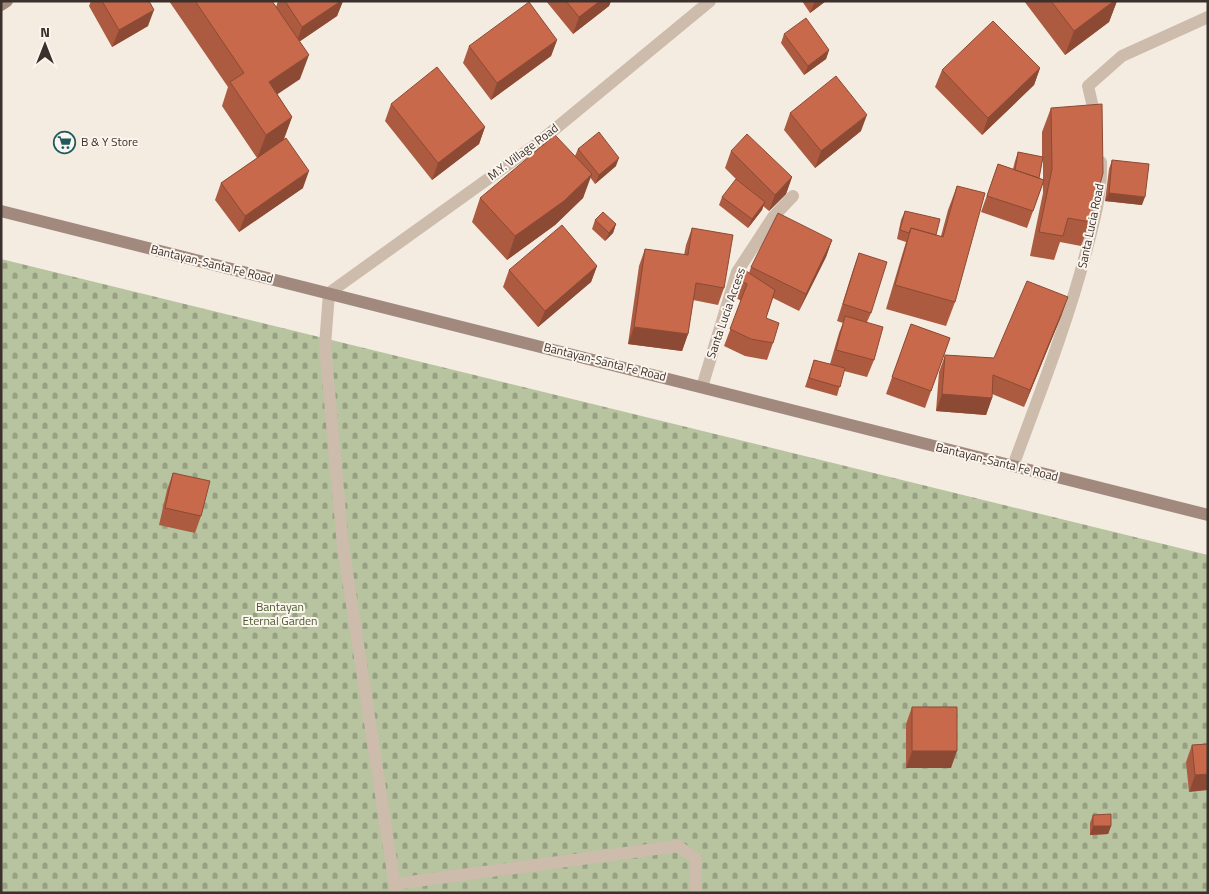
<svg xmlns="http://www.w3.org/2000/svg" width="1209" height="894" font-family="'Titillium Web',sans-serif">
<style>
.cemetery{fill:url(#cemetery-stones)}
.lines{fill:none;stroke-linecap:round;stroke-linejoin:round}
.lane{stroke:#cdbbac;stroke-width:12}
.street{stroke:#cdbbac;stroke-width:12}
.secondary{stroke:#a18a7d;stroke-width:12}
.wall{fill:#ac5a40;fill-rule:evenodd}
.shaded-wall{fill:#8c4a34}
.building{fill:#c8694b;stroke:#8c4a34}
.labels{text-anchor:middle;stroke-width:4;stroke-linejoin:round;paint-order:stroke}
.poi-label{font-size:12px;fill:#3b302b;stroke:#fbf5ee;text-anchor:start}
.street-label{font-size:12px;fill:#3b302b;stroke:#fbf5ee}
.park-label{font-size:12px;fill:#4a5a2e;stroke:#fbf5ee}
</style>
<defs>
<pattern id="cemetery-stones" width="16" height="16" patternUnits="userSpaceOnUse" patternTransform="scale(1.25)"><rect width="16" height="16" fill="#b8c4a0"/><path d="M2 7V4a2 2 0 0 1 4 0v3zM10 15v-3a2 2 0 0 1 4 0v3z" fill="#97a083"/></pattern>
</defs>
<rect width="100%" height="100%" fill="#f4ebe1"/>
<!-- cemetery -->
<path class="cemetery" d="M 1,259 L 1208,555 L 1208,893 L 1,893 Z"/>
<g class="lines">
<!-- lane -->
<path class="lane" d="M 329,293 L 325,345 L 343,546 L 396,893
M 395,884 L 678,846 L 696,859 L 696,893"/>
<!-- street -->
<path class="street" d="M 1096,120 L 1088,86 L 1122,56 L 1208,17
M 329,293 L 538,143 L 710,1
M 702,387 L 737,272 L 773,217 L 793,196
M 1013,466 C 1039,395 1067,325 1086,252 C 1094,222 1102,194 1101,162"/>
<!-- secondary -->
<path class="secondary" d="M 1,5 L 7,1
M 1,211 L 1208,515"/>
</g>
<!-- wall -->
<path class="wall" d="M 91,1 L 149,1 L 148,26 L 112,47 L 89,6 Z
M 169,1 L 272,1 L 276,7 L 278,1 L 343,1 L 337,16 L 300,41 L 300,79 L 277,94 L 292,117 L 284,139 L 303,188 L 239,232 L 215,200 L 221,183 L 257,158 L 222,106 L 228,87 Z
M 546,1 L 611,1 L 609,6 L 573,34 Z
M 802,1 L 826,1 L 810,13 Z
M 1024,1 L 1117,1 L 1109,22 L 1065,55 Z
M 784,34 L 829,50 L 826,59 L 804,75 L 781,43 Z
M 557,40 L 551,56 L 491,100 L 463,63 L 469,46 Z
M 1040,68 L 1034,85 L 982,135 L 935,87 L 942,70 Z
M 391,104 L 485,127 L 479,144 L 432,180 L 385,121 Z
M 1051,108 L 1090,222 L 1081,246 L 1060,242 L 1054,260 L 1030,256 L 1043,193 L 1043,183 L 1027,228 L 981,212 L 998,164 L 1013,169 L 1015,161 L 1018,152 L 1042,157 L 1042,132 ZM 1043,158 L 1043,180 L 1039,178 Z
M 790,113 L 861,131 L 815,168 L 784,130 Z
M 578,149 L 616,166 L 595,184 L 590,177 L 583,198 L 555,225 L 507,260 L 472,222 L 480,198 L 575,156 Z
M 731,151 L 792,177 L 786,194 L 769,211 L 763,206 L 762,210 L 748,228 L 719,205 L 722,197 L 739,182 L 725,168 Z
M 1112,160 L 1142,205 L 1105,201 L 1109,169 Z
M 957,186 L 955,302 L 946,326 L 886,309 L 903,252 L 906,242 L 897,239 L 901,220 L 905,211 L 936,235 L 941,236 L 948,210 Z
M 595,220 L 616,224 L 613,233 L 605,241 L 592,229 Z
M 692,228 L 724,288 L 718,305 L 693,300 L 688,334 L 682,351 L 628,344 L 639,266 L 645,249 L 684,255 L 686,245 Z
M 832,240 L 826,257 L 799,311 L 773,298 L 766,318 L 773,343 L 767,360 L 745,356 L 724,346 L 741,301 L 735,297 L 741,281 L 749,273 L 751,267 Z
M 859,253 L 871,313 L 867,322 L 874,360 L 867,377 L 844,371 L 837,396 L 805,387 L 814,360 L 830,364 L 839,333 L 843,323 L 837,321 L 853,270 Z
M 597,266 L 591,282 L 538,327 L 503,287 L 509,270 Z
M 1062,314 L 1024,407 L 992,394 L 992,398 L 986,415 L 936,411 L 939,372 L 945,355 L 994,358 Z
M 911,324 L 950,338 L 925,408 L 886,394 Z
M 173,473 L 201,516 L 195,533 L 159,525 L 167,490 Z
M 912,707 L 951,768 L 906,768 L 906,724 Z
M 1208,744 L 1189,792 L 1186,762 L 1192,745 Z
M 1093,815 L 1111,826 L 1108,834 L 1090,835 L 1090,823 Z"/>
<!-- shaded-wall -->
<path class="shaded-wall" d="M 341,1 L 343,1 L 337,16 L 296,44 L 302,27 Z
M 600,1 L 611,1 L 609,6 L 573,34 L 579,17 Z
M 815,1 L 826,1 L 810,13 Z
M 1114,1 L 1117,1 L 1109,22 L 1065,55 L 1074,31 Z
M 154,10 L 148,26 L 112,47 L 119,30 Z
M 557,40 L 551,56 L 491,100 L 497,83 Z
M 829,50 L 826,59 L 804,75 L 808,66 Z
M 309,55 L 300,79 L 260,106 L 269,82 Z
M 1040,68 L 1034,85 L 982,135 L 988,118 Z
M 867,115 L 861,131 L 815,168 L 821,151 Z
M 292,117 L 283,141 L 257,159 L 266,135 Z
M 485,127 L 479,144 L 432,180 L 438,163 Z
M 619,158 L 616,166 L 595,184 L 599,175 Z
M 309,171 L 303,188 L 239,232 L 245,216 Z
M 592,174 L 583,198 L 555,225 L 507,260 L 515,236 Z
M 792,177 L 786,194 L 769,211 L 775,195 Z
M 1109,193 L 1145,197 L 1142,205 L 1105,201 Z
M 765,202 L 762,210 L 748,228 L 752,219 Z
M 616,224 L 613,233 L 605,241 L 609,233 Z
M 832,240 L 826,257 L 799,311 L 806,294 Z
M 597,266 L 591,282 L 538,327 L 545,311 Z
M 1068,297 L 1062,314 L 1024,407 L 1030,390 Z
M 634,327 L 688,334 L 682,351 L 628,344 Z
M 942,394 L 992,398 L 986,415 L 936,411 Z
M 912,751 L 957,751 L 951,768 L 906,768 Z
M 1208,774 L 1208,790 L 1189,792 L 1195,775 Z
M 1093,826 L 1111,826 L 1108,834 L 1090,835 Z"/>
<!-- building -->
<path class="building" d="M 102,1 L 149,1 L 154,10 L 119,30 Z
M 195,1 L 272,1 L 309,55 L 269,82 L 292,117 L 266,135 L 230,82 L 244,73 Z
M 285,1 L 341,1 L 302,27 Z
M 566,1 L 600,1 L 579,17 Z
M 1051,1 L 1114,1 L 1074,31 Z
M 529,2 L 557,40 L 497,83 L 469,46 Z
M 806,18 L 829,50 L 808,66 L 784,34 Z
M 993,21 L 1040,68 L 988,118 L 942,70 Z
M 437,67 L 485,127 L 438,163 L 391,104 Z
M 836,76 L 867,115 L 821,151 L 790,113 Z
M 1102,104 L 1103,173 L 1090,222 L 1068,218 L 1063,236 L 1039,232 L 1052,169 L 1051,108 Z
M 599,132 L 619,158 L 599,175 L 578,149 Z
M 747,134 L 792,177 L 775,195 L 731,151 Z
M 555,135 L 592,174 L 564,201 L 515,236 L 480,198 Z
M 286,138 L 309,171 L 245,216 L 221,183 Z
M 1018,152 L 1043,157 L 1039,178 L 1015,170 Z
M 1112,160 L 1149,164 L 1145,197 L 1109,193 Z
M 998,164 L 1044,180 L 1033,211 L 987,196 Z
M 736,179 L 765,202 L 752,219 L 722,197 Z
M 957,186 L 985,193 L 955,302 L 895,285 L 911,228 L 943,237 Z
M 905,211 L 940,219 L 936,235 L 911,228 L 909,233 L 900,230 Z
M 603,212 L 616,224 L 609,233 L 595,220 Z
M 778,213 L 832,240 L 806,294 L 751,267 Z
M 562,225 L 597,266 L 545,311 L 509,270 Z
M 692,228 L 733,235 L 724,288 L 696,283 L 688,334 L 634,327 L 645,249 L 688,255 Z
M 859,253 L 887,262 L 871,313 L 843,304 Z
M 746,271 L 775,290 L 766,318 L 779,323 L 773,343 L 751,339 L 730,329 L 747,284 L 741,281 Z
M 1027,281 L 1068,297 L 1030,390 L 993,375 L 992,398 L 942,394 L 945,355 L 994,358 Z
M 845,316 L 883,327 L 874,360 L 836,350 Z
M 911,324 L 950,338 L 931,391 L 892,377 Z
M 814,360 L 845,368 L 840,387 L 809,378 Z
M 173,473 L 210,481 L 201,516 L 165,508 Z
M 912,707 L 957,707 L 957,751 L 912,751 Z
M 1208,744 L 1208,774 L 1195,775 L 1192,745 Z
M 1111,814 L 1111,826 L 1093,826 L 1093,815 Z"/>
<!-- icons -->
<defs>
<symbol id="supermarket-ring" viewBox="-11 -11 22 22"><circle r="9.5" fill="#fbf5ee" stroke="#1f5a5e" stroke-width="1.5"/><path d="M-6-5.5h2.5l.6 2H6L4.5 2H-2.5L-4.4-4H-6ZM-1.5 3.2a1.3 1.3 0 1 0 .1 0ZM3 3.2a1.3 1.3 0 1 0 .1 0Z" fill="#1f5a5e"/></symbol>
</defs>
<g fill-rule="evenodd">
<use href="#supermarket-ring" x="52" y="130" width="25" height="25"/>
</g>
<g class="labels">
<!-- poi labels -->
<g class="poi-label">
<text x="81" y="146">B &amp; Y Store</text>
</g>
<!-- street labels -->
<g class="street-label">
<text transform="translate(523 152) rotate(-37)" y="4">M.Y. Village Road</text>
<text transform="translate(1091 226) rotate(-78)" y="4">Santa Lucia Road</text>
<text transform="translate(212 264) rotate(14)" y="4">Bantayan-Santa Fe Road</text>
<text transform="translate(726 313) rotate(-71)" y="4">Santa Lucia Access</text>
<text transform="translate(605 362) rotate(14)" y="4">Bantayan-Santa Fe Road</text>
<text transform="translate(997 462) rotate(14)" y="4">Bantayan-Santa Fe Road</text>
</g>
<!-- park labels -->
<g class="park-label">
<text x="280" y="611">Bantayan<tspan x="280" dy="14">Eternal Garden</tspan></text>
</g>
</g>
<!-- border -->
<rect width="1209" height="894" fill="none" stroke="#3b302b" stroke-width="5"/>
<!-- north arrow -->
<g transform="translate(45 45)" stroke="#fbf5ee" stroke-width="4" paint-order="stroke">
<path d="M0-4L9 19L0 12L-9 19Z" fill="#3b302b"/>
<text y="-8" font-size="14" font-weight="bold" text-anchor="middle" fill="#3b302b">N</text>
</g>
</svg>
